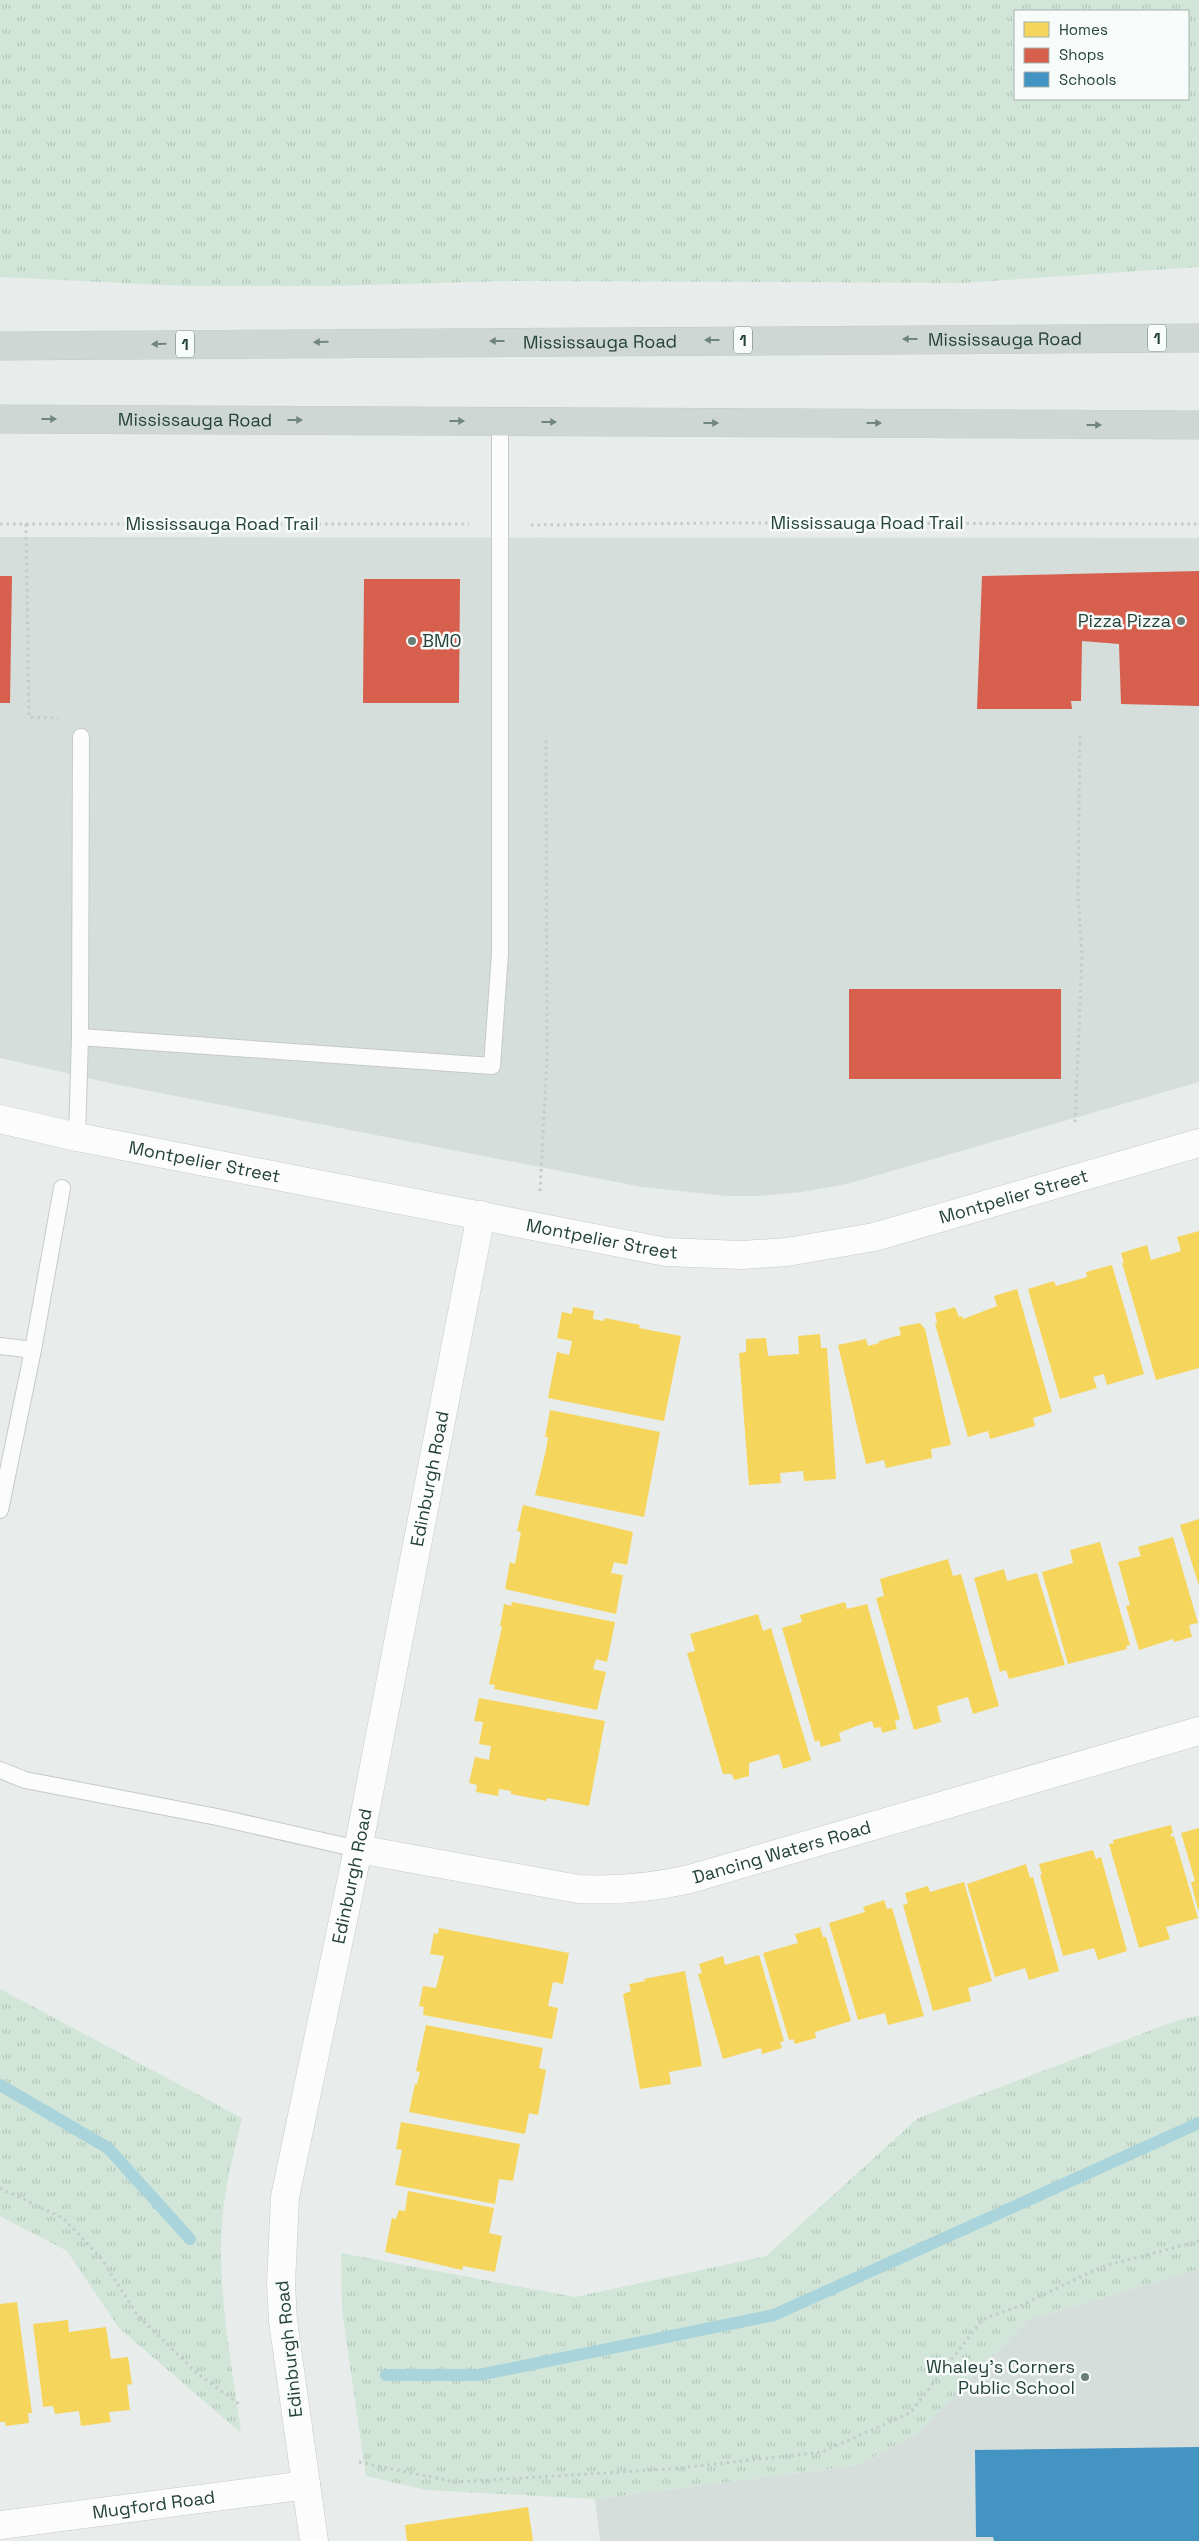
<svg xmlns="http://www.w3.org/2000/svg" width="1199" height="2541" font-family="'Space Grotesk',sans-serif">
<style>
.built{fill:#d6dedb}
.grass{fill:url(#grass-tufts);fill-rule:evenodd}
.homes{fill:#f6d55c}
.shops{fill:#d6604d}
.schools{fill:#4393c3}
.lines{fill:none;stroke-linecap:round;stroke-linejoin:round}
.stream{stroke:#a9d4db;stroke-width:12}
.lane-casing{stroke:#c5cac8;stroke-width:18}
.street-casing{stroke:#c5cac8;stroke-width:29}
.primary-casing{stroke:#c3ccc9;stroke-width:29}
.path{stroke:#c3ccca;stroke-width:3;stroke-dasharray:2.5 4;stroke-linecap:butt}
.lane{stroke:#fcfcfc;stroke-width:16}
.street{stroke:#fcfcfc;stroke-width:28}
.primary{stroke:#cfd7d5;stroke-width:28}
.oneway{fill:#718580}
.poi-dot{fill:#697e78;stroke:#f7fbf9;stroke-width:2}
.labels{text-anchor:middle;stroke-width:5;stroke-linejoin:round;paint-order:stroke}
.shield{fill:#f7fbf9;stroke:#637a73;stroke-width:1}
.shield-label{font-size:16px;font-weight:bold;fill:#24423a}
.street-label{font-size:18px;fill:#24423a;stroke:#f7fbf9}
.poi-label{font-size:18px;fill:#24423a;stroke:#f7fbf9;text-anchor:end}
</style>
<defs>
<pattern id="grass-tufts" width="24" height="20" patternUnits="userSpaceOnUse" patternTransform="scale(1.25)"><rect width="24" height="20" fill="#d1e6d8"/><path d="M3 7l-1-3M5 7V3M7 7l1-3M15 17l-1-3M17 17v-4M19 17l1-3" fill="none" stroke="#b3c6ba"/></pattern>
</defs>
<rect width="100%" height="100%" fill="#e8edeb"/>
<!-- built -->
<path class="built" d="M 0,537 L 1199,538 L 1199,1082 L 847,1184 L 802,1192 L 759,1196 L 726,1196 L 642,1187 L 114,1084 L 0,1058 Z
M 1199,2269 L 1199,2541 L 600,2541 L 595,2499 L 858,2465 L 916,2434 L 1028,2320 Z"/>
<!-- grass -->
<path class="grass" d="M 0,0 L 1199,0 L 1199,267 L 962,283 L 512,281 L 327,286 L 185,286 L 0,277 ZM 1015,11 L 1188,11 L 1188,99 L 1015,99 Z
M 0,1989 L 242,2118 C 236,2144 229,2170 225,2196 C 213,2275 231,2356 241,2433 L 119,2328 L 67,2251 L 0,2216 Z
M 1199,2016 L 1199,2269 L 1028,2320 L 916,2434 L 858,2465 L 595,2499 L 426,2490 L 366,2476 L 342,2310 L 341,2253 L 575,2297 L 766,2256 L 918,2118 L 1178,2020 Z"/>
<!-- homes -->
<path class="homes" d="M 1199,1231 L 1199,1368 L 1156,1380 L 1122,1263 L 1124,1263 L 1121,1253 L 1147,1245 L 1151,1260 L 1181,1251 L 1177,1237 Z
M 1112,1265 L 1144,1374 L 1107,1385 L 1104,1374 L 1093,1377 L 1097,1388 L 1060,1399 L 1028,1289 L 1054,1281 L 1056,1286 L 1087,1277 L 1086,1272 Z
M 1017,1289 L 1052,1412 L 1033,1418 L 1035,1426 L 990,1439 L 988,1431 L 968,1437 L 935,1324 L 937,1323 L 935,1313 L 955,1307 L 959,1317 L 962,1316 L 963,1319 L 997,1306 L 994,1296 Z
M 573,1307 L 594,1311 L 593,1319 L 604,1321 L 605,1318 L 640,1325 L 639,1328 L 681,1336 L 664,1421 L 548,1398 L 557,1352 L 569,1355 L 572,1341 L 557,1338 L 562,1312 L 572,1314 Z
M 920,1323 L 925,1329 L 951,1445 L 931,1449 L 932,1458 L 886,1468 L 884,1460 L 866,1464 L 838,1345 L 866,1339 L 868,1346 L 879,1343 L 879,1341 L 901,1335 L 899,1327 Z
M 820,1334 L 821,1348 L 827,1348 L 836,1479 L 804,1481 L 803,1471 L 780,1473 L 781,1483 L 749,1485 L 739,1353 L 746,1352 L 746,1339 L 766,1338 L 768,1356 L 799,1354 L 798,1336 Z
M 550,1410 L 660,1432 L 644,1517 L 535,1495 L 546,1450 L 548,1437 L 545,1437 Z
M 523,1505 L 633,1532 L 627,1565 L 614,1562 L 611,1573 L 623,1575 L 616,1614 L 505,1589 L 510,1562 L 515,1564 L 521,1532 L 517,1531 Z
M 1199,1519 L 1199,1586 L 1180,1525 Z
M 1173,1537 L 1198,1623 L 1189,1625 L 1192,1637 L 1174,1642 L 1173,1639 L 1139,1650 L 1126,1606 L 1130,1605 L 1118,1562 L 1141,1556 L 1138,1547 Z
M 1100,1542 L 1130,1645 L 1126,1646 L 1127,1649 L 1068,1664 L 1042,1572 L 1073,1563 L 1070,1550 Z
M 948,1559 L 953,1576 L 961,1574 L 999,1706 L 973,1714 L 968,1697 L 937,1706 L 941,1722 L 914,1730 L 876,1598 L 884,1596 L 880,1579 Z
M 1004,1569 L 1007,1581 L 1037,1573 L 1065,1665 L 1009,1679 L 1006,1670 L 1000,1672 L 974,1578 Z
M 512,1602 L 615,1622 L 607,1662 L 596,1659 L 593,1669 L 606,1672 L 597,1710 L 494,1689 L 495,1685 L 489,1684 L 502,1627 L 500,1626 L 504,1604 L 511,1606 Z
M 845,1602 L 847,1609 L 867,1604 L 900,1719 L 895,1721 L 897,1729 L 882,1733 L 881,1727 L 874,1728 L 872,1721 L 859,1725 L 841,1732 L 839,1734 L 841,1741 L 821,1747 L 819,1740 L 815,1742 L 782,1628 L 802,1622 L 800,1615 Z
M 758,1614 L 763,1631 L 771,1628 L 811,1760 L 783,1769 L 779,1754 L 749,1763 L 749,1776 L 734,1780 L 732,1774 L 723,1774 L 687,1653 L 695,1651 L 690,1634 Z
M 479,1698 L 605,1721 L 589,1806 L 547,1798 L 546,1801 L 511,1794 L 511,1791 L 499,1789 L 498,1796 L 476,1792 L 477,1785 L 469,1783 L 475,1757 L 489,1760 L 491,1746 L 479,1744 L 483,1722 L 474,1721 Z
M 1171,1825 L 1173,1833 L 1170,1834 L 1172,1837 L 1174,1836 L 1198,1918 L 1166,1927 L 1170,1939 L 1139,1948 L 1109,1844 L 1114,1843 L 1113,1840 Z
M 1199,1828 L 1199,1910 L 1198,1910 L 1191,1882 L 1195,1881 L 1181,1833 Z
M 1093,1850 L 1096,1859 L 1101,1857 L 1127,1951 L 1098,1960 L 1094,1948 L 1063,1956 L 1040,1875 L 1042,1875 L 1039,1864 Z
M 1026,1864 L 1030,1878 L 1033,1877 L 1059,1971 L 1029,1980 L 1025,1968 L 995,1977 L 967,1884 Z
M 964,1882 L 992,1981 L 968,1988 L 971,2001 L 933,2011 L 903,1905 L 908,1903 L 905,1893 L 928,1886 L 930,1892 Z
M 884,1900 L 887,1909 L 892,1908 L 924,2016 L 888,2025 L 885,2013 L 858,2020 L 829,1923 L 865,1912 L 863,1907 Z
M 820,1927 L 823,1937 L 826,1937 L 851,2021 L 815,2032 L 816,2038 L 795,2044 L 793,2039 L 789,2040 L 763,1953 L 798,1943 L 795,1934 Z
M 439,1928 L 569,1953 L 563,1984 L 553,1982 L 548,2006 L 558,2008 L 552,2039 L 423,2015 L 424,2007 L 419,2006 L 423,1986 L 436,1988 L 444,1956 L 430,1954 L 434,1933 L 438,1934 Z
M 759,1955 L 784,2041 L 780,2042 L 782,2048 L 762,2054 L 761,2048 L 723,2059 L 698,1974 L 702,1973 L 699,1964 L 723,1956 L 725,1965 Z
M 685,1971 L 702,2066 L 669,2072 L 671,2084 L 640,2089 L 623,1994 L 631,1991 L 629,1984 L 645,1981 L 644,1979 Z
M 426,2025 L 543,2048 L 539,2068 L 546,2070 L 538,2115 L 529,2113 L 525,2134 L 409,2112 L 415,2084 L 417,2084 L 420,2072 L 416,2071 Z
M 401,2122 L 520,2144 L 513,2181 L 499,2179 L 495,2204 L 395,2185 L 402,2150 L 396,2149 Z
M 408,2191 L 494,2208 L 489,2233 L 502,2236 L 495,2272 L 463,2266 L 462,2270 L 385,2252 L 392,2218 L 396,2219 L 399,2210 L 405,2211 Z
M 17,2302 L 32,2413 L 28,2413 L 29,2423 L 6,2426 L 5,2422 L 0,2422 L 0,2304 Z
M 68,2320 L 69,2332 L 106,2327 L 111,2359 L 128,2357 L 132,2384 L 127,2385 L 130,2410 L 109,2412 L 111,2422 L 81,2426 L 79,2411 L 55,2414 L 53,2406 L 43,2407 L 33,2324 Z
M 528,2507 L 533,2541 L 407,2541 L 405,2525 Z"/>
<!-- shops -->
<path class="shops" d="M 1199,571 L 1199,706 L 1121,704 L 1119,644 L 1082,641 L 1081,701 L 1071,701 L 1072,709 L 977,709 L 982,576 Z
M 0,576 L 12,576 L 10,703 L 0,703 Z
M 364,579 L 460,579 L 459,703 L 363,703 Z
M 849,989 L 1061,989 L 1061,1079 L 849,1079 Z"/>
<!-- schools -->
<path class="schools" d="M 1199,2447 L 1199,2541 L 994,2541 L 993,2537 L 976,2537 L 975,2450 Z"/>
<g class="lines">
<!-- stream -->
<path class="stream" d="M 0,2085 L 108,2148 L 190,2239
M 386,2375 L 479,2375 L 774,2315 L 1199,2123"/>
<defs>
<path id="lane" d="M 80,1037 L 492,1066 L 500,953 L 500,421
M 77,1137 L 80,1037 L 81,737
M 0,1346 L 33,1350
M 0,1510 L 33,1350 L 62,1188
M 0,1770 L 25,1780 L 217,1817 L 358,1849"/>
<g id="street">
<path id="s1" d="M 0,1119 L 77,1137 L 666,1252 L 742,1255 L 787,1252 L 874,1237 L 1199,1143"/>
<path id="s2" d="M 358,1849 L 578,1889 C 618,1891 651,1888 690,1879 L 1199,1731"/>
<path id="s3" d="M 0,2525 L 306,2485"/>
<path id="s4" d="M 314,2541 L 283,2321 L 281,2284 L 285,2197 L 358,1849 L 481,1215"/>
</g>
<g id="primary">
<path id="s5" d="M 0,346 L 1199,338"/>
<path id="s6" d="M 0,419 L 1199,425"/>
</g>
</defs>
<!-- lane casing -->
<use href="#lane" class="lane-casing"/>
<!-- street casing -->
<use href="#street" class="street-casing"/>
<!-- primary casing -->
<use href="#primary" class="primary-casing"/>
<!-- path -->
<path class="path" d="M 0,524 L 469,524
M 26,524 L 29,717 L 58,718
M 531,525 L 723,523 L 1199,524
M 1075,1122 L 1082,957 L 1078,896 L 1080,734
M 540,1191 L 547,1059 L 546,736
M 0,2188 L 63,2218 L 101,2258 L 138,2316 L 199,2375 L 242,2406
M 359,2462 L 455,2482 L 671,2469 L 822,2452 L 910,2413 L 983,2319 L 1020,2306 L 1101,2267 L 1199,2241"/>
<!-- lane -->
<use href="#lane" class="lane"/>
<!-- street -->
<use href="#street" class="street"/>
<!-- primary -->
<use href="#primary" class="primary"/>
</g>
<!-- one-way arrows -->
<defs><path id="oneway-solid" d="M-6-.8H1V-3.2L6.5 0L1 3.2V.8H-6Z" transform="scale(1.25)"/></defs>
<g class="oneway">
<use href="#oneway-solid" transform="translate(910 339) rotate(180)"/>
<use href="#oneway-solid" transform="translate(712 340) rotate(180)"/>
<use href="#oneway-solid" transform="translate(497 341) rotate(180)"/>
<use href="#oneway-solid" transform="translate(321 342) rotate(179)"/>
<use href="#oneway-solid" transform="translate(159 344) rotate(179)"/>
<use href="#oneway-solid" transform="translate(49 419)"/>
<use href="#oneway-solid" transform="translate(295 420)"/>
<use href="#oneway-solid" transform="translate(457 421)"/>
<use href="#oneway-solid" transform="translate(549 422)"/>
<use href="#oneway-solid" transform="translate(711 423)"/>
<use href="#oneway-solid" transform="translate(874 423)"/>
<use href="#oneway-solid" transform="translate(1094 425)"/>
</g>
<!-- markers -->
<g class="poi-dot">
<circle cx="1181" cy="621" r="5"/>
<circle cx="412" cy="641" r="5"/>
<circle cx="1085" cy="2377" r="5"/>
</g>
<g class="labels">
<!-- shield labels -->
<g class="shield">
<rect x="1148" y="324.5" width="18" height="27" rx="4"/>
<rect x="734" y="326.5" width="18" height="27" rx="4"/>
<rect x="176" y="330.5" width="18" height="27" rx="4"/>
</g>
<g class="shield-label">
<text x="1157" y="344">1</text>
<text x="743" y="346">1</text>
<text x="185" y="350">1</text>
</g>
<!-- street labels -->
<g class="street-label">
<text dy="6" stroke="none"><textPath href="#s5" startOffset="1005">Mississauga Road</textPath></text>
<text dy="6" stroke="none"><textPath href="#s5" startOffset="600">Mississauga Road</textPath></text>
<text dy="6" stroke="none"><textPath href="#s6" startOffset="195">Mississauga Road</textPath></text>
<text x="867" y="529">Mississauga Road Trail</text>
<text x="222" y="530">Mississauga Road Trail</text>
<text dy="6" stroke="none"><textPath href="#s1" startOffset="209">Montpelier Street</textPath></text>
<text dy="6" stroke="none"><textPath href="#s1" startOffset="1034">Montpelier Street</textPath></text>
<text dy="6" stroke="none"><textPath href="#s1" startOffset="614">Montpelier Street</textPath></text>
<text dy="6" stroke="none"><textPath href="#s4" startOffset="1079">Edinburgh Road</textPath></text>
<text dy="6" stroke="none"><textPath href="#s2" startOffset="432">Dancing Waters Road</textPath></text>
<text dy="6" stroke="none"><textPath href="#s4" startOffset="674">Edinburgh Road</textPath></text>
<text transform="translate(289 2349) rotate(-96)" y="6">Edinburgh Road</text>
<text dy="6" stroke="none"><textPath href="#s3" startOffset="155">Mugford Road</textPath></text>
</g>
<!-- poi labels -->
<g class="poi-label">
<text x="1171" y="627">Pizza Pizza</text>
<text x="422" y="647" text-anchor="start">BMO</text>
<text x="1075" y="2373">Whaley's Corners<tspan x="1075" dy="21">Public School</tspan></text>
</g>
</g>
<!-- legend -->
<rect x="1014" y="10" width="175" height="90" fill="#f7fbf9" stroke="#a3b1ad"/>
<rect x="1024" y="22" width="25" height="15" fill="#f6d55c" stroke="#a3b1ad"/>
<text x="1059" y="35" font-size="15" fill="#24423a">Homes</text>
<rect x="1024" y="48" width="25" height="15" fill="#d6604d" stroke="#a3b1ad"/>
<text x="1059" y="60" font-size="15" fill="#24423a">Shops</text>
<rect x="1024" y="72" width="25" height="15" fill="#4393c3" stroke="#a3b1ad"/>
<text x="1059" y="85" font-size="15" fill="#24423a">Schools</text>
</svg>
